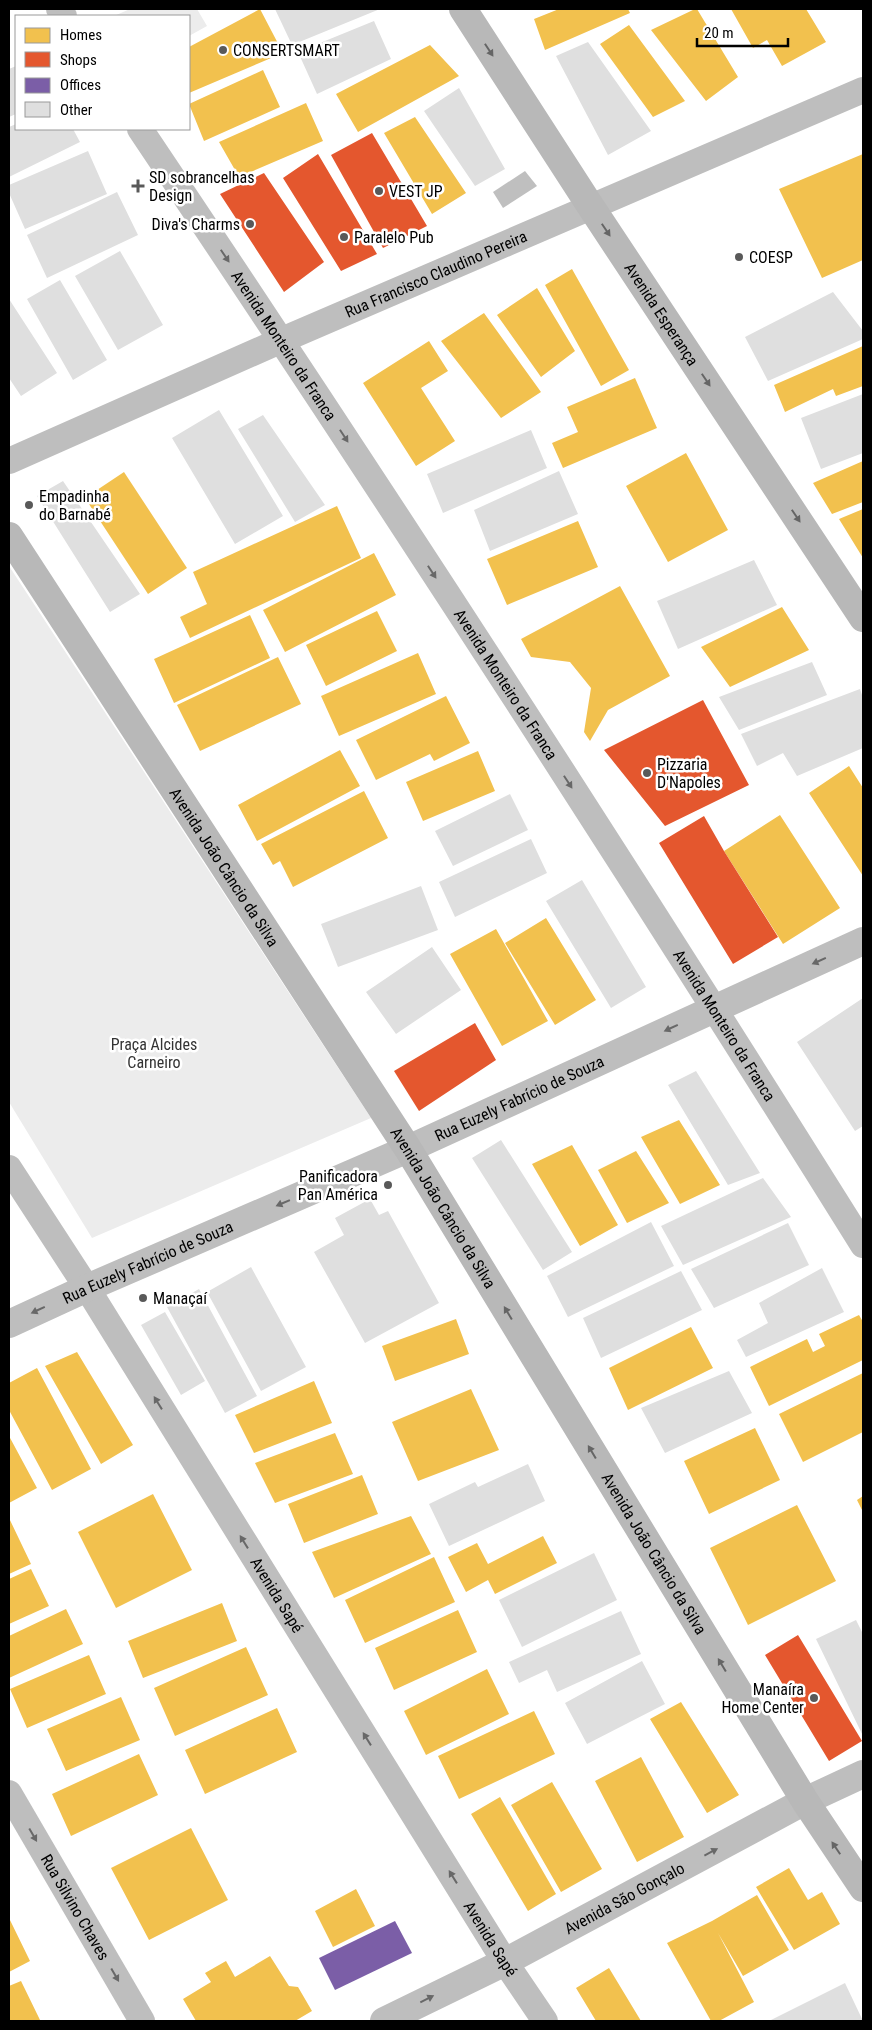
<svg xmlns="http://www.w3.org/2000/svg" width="872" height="2030" font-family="'Roboto Condensed',sans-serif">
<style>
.green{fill:#ececec}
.water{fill:#bfbfbf}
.homes{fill:#f2c14e}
.shops{fill:#e4572e}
.offices{fill:#7b5ea7}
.building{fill:#dfdfdf}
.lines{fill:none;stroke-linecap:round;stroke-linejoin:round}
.minor{stroke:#bebebe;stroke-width:26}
.tertiary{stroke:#bebebe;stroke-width:28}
.secondary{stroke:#b8b8b8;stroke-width:28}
.oneway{fill:#656565}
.oneway2{fill:#686868}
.poi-dot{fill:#595959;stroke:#fff;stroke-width:2}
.labels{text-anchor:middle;stroke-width:5;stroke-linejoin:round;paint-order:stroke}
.poi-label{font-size:16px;fill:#000;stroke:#fff;text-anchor:start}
.street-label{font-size:16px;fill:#000;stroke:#fff}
.park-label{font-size:16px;fill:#333;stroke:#fff}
</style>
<rect width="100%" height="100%" fill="#fff"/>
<!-- green -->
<path class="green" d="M 130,9 L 197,9 L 207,26 L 189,36 L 189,16 L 114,16 Z
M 9,566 L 371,1118 L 92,1238 L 9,1102 Z"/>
<!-- water -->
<path class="water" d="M 525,171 L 537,186 L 503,208 L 493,192 Z"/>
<!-- homes -->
<path class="homes" d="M 260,9 L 283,53 L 189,93 L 189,47 Z
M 559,9 L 628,9 L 630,13 L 545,50 L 534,19 Z
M 695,9 L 697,9 L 738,77 L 706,101 L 651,30 Z
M 731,9 L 806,9 L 826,42 L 782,66 L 767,40 L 753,48 Z
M 629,25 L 685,101 L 653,117 L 600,44 Z
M 430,45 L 459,76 L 358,132 L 336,94 Z
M 263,70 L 280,107 L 204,141 L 189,104 Z
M 306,103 L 323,141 L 239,177 L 219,142 Z
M 415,117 L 466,193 L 432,214 L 384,133 Z
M 863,154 L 863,260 L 822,278 L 779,189 Z
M 572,269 L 629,370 L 601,386 L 545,285 Z
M 537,288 L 575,351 L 541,377 L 497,315 Z
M 484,313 L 541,392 L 501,418 L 441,341 Z
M 429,341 L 448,371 L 421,388 L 455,441 L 416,466 L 363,383 Z
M 863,346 L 863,386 L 836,396 L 833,389 L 785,412 L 774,385 Z
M 635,378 L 657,428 L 563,468 L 552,443 L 578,432 L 567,407 Z
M 686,453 L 728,530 L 668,562 L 626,486 Z
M 863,461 L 863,502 L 832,514 L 813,483 Z
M 124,472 L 187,568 L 148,594 L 85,498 Z
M 337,506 L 361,558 L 190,638 L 180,617 L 207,604 L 193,572 Z
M 863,509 L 863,558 L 839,519 Z
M 578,521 L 598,567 L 507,605 L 487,559 Z
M 374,553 L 396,595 L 285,652 L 263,610 Z
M 620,586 L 670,676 L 608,710 L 590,741 L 584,732 L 591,688 L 570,662 L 531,657 L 521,639 Z
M 782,607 L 809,650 L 730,687 L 701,647 Z
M 377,611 L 397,651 L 326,686 L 306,645 Z
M 250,615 L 270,658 L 174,703 L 154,659 Z
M 418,653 L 436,694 L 339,736 L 321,696 Z
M 278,657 L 301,704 L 200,751 L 177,705 Z
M 446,696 L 470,743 L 434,761 L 430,754 L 376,780 L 356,740 Z
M 340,750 L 360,786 L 257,841 L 238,805 Z
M 478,751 L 495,791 L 423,821 L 406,782 Z
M 849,766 L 863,788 L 863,876 L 809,793 Z
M 364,791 L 388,838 L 293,887 L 280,861 L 273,865 L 261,844 Z
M 780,815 L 840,908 L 783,944 L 724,851 Z
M 546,918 L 596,1000 L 555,1025 L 505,943 Z
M 496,929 L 548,1021 L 502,1046 L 450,954 Z
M 679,1120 L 720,1185 L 680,1204 L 641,1137 Z
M 572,1145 L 618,1225 L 580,1246 L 532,1164 Z
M 636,1151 L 669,1203 L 627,1223 L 598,1170 Z
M 859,1315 L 863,1322 L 863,1360 L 769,1406 L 750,1367 L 807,1339 L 813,1352 L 825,1346 L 819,1334 Z
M 456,1319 L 469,1354 L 395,1381 L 382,1346 Z
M 691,1327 L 713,1368 L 628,1410 L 609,1368 Z
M 77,1352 L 133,1445 L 101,1464 L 45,1366 Z
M 37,1368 L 91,1469 L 52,1490 L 9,1410 L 9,1383 Z
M 863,1373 L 863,1432 L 803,1462 L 779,1414 Z
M 314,1381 L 332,1423 L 254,1453 L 235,1415 Z
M 471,1389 L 499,1450 L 418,1481 L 392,1422 Z
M 755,1428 L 780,1480 L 709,1514 L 684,1461 Z
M 335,1433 L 353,1474 L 275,1503 L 255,1463 Z
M 9,1436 L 37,1488 L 9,1503 Z
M 362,1475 L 378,1514 L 304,1543 L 288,1504 Z
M 153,1494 L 192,1570 L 116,1608 L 78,1532 Z
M 863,1496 L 863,1512 L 857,1500 Z
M 797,1505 L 836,1581 L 748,1625 L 710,1548 Z
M 411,1516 L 431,1554 L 334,1598 L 312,1552 Z
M 9,1518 L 31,1564 L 9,1574 Z
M 543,1536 L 557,1563 L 495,1594 L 488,1580 L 466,1592 L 448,1557 L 477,1543 L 488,1564 Z
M 434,1557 L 455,1602 L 365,1643 L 345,1600 Z
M 31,1569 L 49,1606 L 9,1624 L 9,1579 Z
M 222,1603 L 237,1641 L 143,1678 L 128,1641 Z
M 66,1609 L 83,1644 L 9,1678 L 9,1636 Z
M 458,1610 L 477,1652 L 394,1690 L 375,1648 Z
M 246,1647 L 268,1695 L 175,1736 L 154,1688 Z
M 89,1655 L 106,1694 L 27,1728 L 10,1689 Z
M 487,1669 L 509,1714 L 426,1755 L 404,1711 Z
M 121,1697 L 140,1740 L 66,1771 L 47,1729 Z
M 681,1702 L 739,1795 L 707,1813 L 650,1719 Z
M 277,1708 L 297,1752 L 205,1794 L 185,1750 Z
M 534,1711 L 555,1754 L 459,1799 L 438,1756 Z
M 139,1754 L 158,1795 L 71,1836 L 52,1794 Z
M 641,1757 L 684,1837 L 637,1862 L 595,1781 Z
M 552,1782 L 602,1869 L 561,1892 L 511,1805 Z
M 500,1797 L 556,1894 L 528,1911 L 471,1814 Z
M 191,1828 L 228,1900 L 149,1940 L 111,1868 Z
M 789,1868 L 808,1900 L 822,1892 L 840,1924 L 794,1950 L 756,1887 Z
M 356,1889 L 375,1926 L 333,1947 L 315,1911 Z
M 757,1895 L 789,1950 L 743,1976 L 718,1933 L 754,2002 L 719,2021 L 711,2021 L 667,1943 L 712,1921 Z
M 9,1918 L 30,1961 L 9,1972 Z
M 270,1956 L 289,1986 L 298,1987 L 312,2011 L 295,2021 L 196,2021 L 183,1999 L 211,1982 L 205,1973 L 226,1961 L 235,1977 Z
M 609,1968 L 641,2021 L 596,2021 L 576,1988 Z
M 21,1981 L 40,2020 L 37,2021 L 9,2021 L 9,1986 Z"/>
<!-- shops -->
<path class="shops" d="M 372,133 L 427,226 L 383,248 L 331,155 Z
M 318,154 L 377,254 L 341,271 L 283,178 Z
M 264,173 L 324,262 L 284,292 L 220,194 Z
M 703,700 L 749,785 L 665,826 L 604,750 Z
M 704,816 L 724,851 L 778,937 L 733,964 L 659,843 Z
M 475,1023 L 496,1060 L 419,1111 L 394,1071 Z
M 798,1635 L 862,1741 L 829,1761 L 765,1655 Z"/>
<!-- offices -->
<path class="offices" d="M 395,1921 L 412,1953 L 335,1990 L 319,1958 Z"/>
<!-- building -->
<path class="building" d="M 275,9 L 380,9 L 292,45 Z
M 374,21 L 391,59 L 317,94 L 298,52 Z
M 588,42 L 651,131 L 608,155 L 556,56 Z
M 16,66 L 16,114 L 9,117 L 9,69 Z
M 459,88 L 505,169 L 475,186 L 424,111 Z
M 16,124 L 16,129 L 73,129 L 80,142 L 9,177 L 9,127 Z
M 88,151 L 107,194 L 25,229 L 9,193 L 9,185 Z
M 117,192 L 138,235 L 47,278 L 27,235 Z
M 120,251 L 163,325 L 118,350 L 75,276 Z
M 60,280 L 107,360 L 73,380 L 27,299 Z
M 833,292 L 863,331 L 863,339 L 768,381 L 745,337 Z
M 9,299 L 57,373 L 21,396 L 9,378 Z
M 863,394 L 863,453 L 821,469 L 801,418 Z
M 219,410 L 283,516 L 235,544 L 172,438 Z
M 263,415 L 325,505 L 295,522 L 238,429 Z
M 531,430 L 547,468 L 443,513 L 427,474 Z
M 559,471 L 578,514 L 490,551 L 474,510 Z
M 63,481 L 140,594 L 110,612 L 37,496 Z
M 754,560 L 777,605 L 678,649 L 657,601 Z
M 812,662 L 827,695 L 739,730 L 719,697 Z
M 860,689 L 863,698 L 863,748 L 797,776 L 783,753 L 757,766 L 741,734 Z
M 510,794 L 528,830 L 453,866 L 435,831 Z
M 531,839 L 547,873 L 455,917 L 439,882 Z
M 582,880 L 646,987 L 611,1008 L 546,901 Z
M 421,886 L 438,930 L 338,967 L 321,924 Z
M 432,947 L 461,990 L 396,1034 L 366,992 Z
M 863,998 L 863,1126 L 855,1131 L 797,1042 Z
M 696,1071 L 760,1173 L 728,1185 L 668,1085 Z
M 501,1140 L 572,1252 L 543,1270 L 472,1158 Z
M 763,1178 L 791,1217 L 683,1265 L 661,1226 Z
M 370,1199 L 379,1215 L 388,1211 L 439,1303 L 365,1343 L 314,1252 L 344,1235 L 335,1218 Z
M 651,1222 L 674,1266 L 568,1317 L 547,1276 Z
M 788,1223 L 809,1265 L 714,1308 L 691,1269 Z
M 251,1267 L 306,1367 L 261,1391 L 207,1292 Z
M 822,1268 L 844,1312 L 746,1357 L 737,1340 L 768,1323 L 759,1303 Z
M 681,1271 L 702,1310 L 601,1358 L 583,1318 Z
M 199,1289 L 257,1396 L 225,1413 L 167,1307 Z
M 165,1312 L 205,1381 L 181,1395 L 141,1325 Z
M 729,1371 L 752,1413 L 665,1453 L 641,1408 Z
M 528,1464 L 545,1501 L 449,1546 L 429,1504 L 475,1482 L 478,1487 Z
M 594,1553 L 617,1600 L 522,1647 L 499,1600 Z
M 621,1611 L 641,1654 L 557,1692 L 547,1670 L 519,1683 L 509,1662 Z
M 856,1620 L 863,1634 L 863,1736 L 816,1639 Z
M 642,1661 L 665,1704 L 587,1744 L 565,1703 Z
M 845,1983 L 863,2021 L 769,2021 Z"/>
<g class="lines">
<!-- minor -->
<g class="minor">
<path d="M 59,9 L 64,16"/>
<path id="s1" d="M 140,129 C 387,497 628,869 863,1245"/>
<path id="s2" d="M 9,461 L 282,340 L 863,90"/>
<path id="s3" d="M 9,1168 L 87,1288 L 505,1962 L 545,2021"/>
<path id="s4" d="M 9,1793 L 142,2021"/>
</g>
<!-- tertiary -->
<g class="tertiary">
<path id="s5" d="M 9,1324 L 87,1288 L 408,1149 L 863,941"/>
<path id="s6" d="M 384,2021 L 505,1962 L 805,1801 L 863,1774"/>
</g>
<!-- secondary -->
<g class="secondary">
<path id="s7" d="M 463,9 L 591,207 L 863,618"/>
<path id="s8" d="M 9,536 L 408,1149 L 805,1801 L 863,1888"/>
</g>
</g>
<!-- one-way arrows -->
<defs><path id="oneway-solid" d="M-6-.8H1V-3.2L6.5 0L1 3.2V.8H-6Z" transform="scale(1.25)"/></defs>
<g class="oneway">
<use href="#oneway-solid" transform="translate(489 50) rotate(57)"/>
<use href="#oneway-solid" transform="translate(606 230) rotate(56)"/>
<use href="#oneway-solid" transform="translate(706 380) rotate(56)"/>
<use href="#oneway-solid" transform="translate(796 516) rotate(56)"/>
<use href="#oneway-solid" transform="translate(508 1313) rotate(-121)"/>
<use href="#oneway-solid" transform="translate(592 1452) rotate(-121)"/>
<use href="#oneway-solid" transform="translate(722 1665) rotate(-121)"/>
<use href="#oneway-solid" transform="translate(836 1848) rotate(-124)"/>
</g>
<g class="oneway2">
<use href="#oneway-solid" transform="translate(225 256) rotate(56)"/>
<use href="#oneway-solid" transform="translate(344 436) rotate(57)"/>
<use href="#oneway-solid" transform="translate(432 572) rotate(57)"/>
<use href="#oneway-solid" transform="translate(568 782) rotate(57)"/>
<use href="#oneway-solid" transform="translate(819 961) rotate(156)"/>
<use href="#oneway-solid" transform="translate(671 1028) rotate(155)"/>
<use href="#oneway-solid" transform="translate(283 1203) rotate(157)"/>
<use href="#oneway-solid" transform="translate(38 1310) rotate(155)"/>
<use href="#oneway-solid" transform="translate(158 1403) rotate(-122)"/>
<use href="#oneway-solid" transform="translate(244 1542) rotate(-122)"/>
<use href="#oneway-solid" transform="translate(367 1739) rotate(-122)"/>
<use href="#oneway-solid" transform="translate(33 1835) rotate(60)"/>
<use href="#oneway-solid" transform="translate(711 1852) rotate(-28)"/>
<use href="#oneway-solid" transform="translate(453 1877) rotate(-122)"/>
<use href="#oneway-solid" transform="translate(115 1975) rotate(60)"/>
<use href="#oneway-solid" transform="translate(427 1999) rotate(-27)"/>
</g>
<!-- markers -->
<g class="poi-dot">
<circle cx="223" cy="50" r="5"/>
<path d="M135.5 178.5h5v5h5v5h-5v5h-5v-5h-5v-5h5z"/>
<circle cx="379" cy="191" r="5"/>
<circle cx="250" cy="224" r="5"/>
<circle cx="344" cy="237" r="5"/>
<circle cx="739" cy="257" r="5"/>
<circle cx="29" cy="505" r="5"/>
<circle cx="647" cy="773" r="5"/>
<circle cx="388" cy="1185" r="5"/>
<circle cx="143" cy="1298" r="5"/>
<circle cx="814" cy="1698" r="5"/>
</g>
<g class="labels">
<!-- poi labels -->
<g class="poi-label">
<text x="233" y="56">CONSERTSMART</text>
<text x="149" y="183">SD sobrancelhas<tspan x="149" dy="18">Design</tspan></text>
<text x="389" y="197">VEST JP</text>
<text x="240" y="230" text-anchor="end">Diva's Charms</text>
<text x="354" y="243">Paralelo Pub</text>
<text x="749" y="263">COESP</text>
<text x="39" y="502">Empadinha<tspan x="39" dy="18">do Barnabé</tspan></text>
<text x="657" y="770">Pizzaria<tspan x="657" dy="18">D'Napoles</tspan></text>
<text x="378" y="1182" text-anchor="end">Panificadora<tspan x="378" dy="18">Pan América</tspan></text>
<text x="153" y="1304">Manaçaí</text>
<text x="804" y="1695" text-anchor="end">Manaíra<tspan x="804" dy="18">Home Center</tspan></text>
</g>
<!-- street labels -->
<g class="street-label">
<text dy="6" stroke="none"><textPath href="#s2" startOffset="466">Rua Francisco Claudino Pereira</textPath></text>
<text dy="6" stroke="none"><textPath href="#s7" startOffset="364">Avenida Esperança</textPath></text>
<text dy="6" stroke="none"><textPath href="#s1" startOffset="260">Avenida Monteiro da Franca</textPath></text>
<text dy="6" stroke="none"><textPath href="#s1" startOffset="665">Avenida Monteiro da Franca</textPath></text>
<text dy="6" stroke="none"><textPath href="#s8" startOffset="395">Avenida João Câncio da Silva</textPath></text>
<text dy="6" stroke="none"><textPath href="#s1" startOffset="1070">Avenida Monteiro da Franca</textPath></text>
<text dy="6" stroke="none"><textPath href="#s5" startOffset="558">Rua Euzely Fabrício de Souza</textPath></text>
<text dy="6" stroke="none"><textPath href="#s8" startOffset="800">Avenida João Câncio da Silva</textPath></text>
<text dy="6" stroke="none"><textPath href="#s5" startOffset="152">Rua Euzely Fabrício de Souza</textPath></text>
<text dy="6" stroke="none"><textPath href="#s8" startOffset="1205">Avenida João Câncio da Silva</textPath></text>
<text dy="6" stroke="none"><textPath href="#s3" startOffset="504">Avenida Sapé</textPath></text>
<text dy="6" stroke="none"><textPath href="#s6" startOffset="270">Avenida São Gonçalo</textPath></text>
<text dy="6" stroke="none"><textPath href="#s4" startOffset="132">Rua Silvino Chaves</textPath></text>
<text dy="6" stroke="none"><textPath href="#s3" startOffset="909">Avenida Sapé</textPath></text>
</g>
<!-- park labels -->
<g class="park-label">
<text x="154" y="1050">Praça Alcides<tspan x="154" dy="18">Carneiro</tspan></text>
</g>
</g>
<!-- border -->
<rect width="872" height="2030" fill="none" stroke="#000000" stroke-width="20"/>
<!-- legend -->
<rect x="15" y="15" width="175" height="115" fill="#ffffff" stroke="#999999"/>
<rect x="25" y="28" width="25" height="15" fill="#f2c14e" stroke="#999999"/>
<text x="60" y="40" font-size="15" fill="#000000">Homes</text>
<rect x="25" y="52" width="25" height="15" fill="#e4572e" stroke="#999999"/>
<text x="60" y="65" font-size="15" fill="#000000">Shops</text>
<rect x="25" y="78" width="25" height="15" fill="#7b5ea7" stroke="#999999"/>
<text x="60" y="90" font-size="15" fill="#000000">Offices</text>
<rect x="25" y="102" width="25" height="15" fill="#dfdfdf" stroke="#999999"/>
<text x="60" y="115" font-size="15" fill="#000000">Other</text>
<!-- scale -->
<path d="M697 38v8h91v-8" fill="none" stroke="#000000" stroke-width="2.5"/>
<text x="704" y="38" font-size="15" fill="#000000" stroke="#ffffff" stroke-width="4" paint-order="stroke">20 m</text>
</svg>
